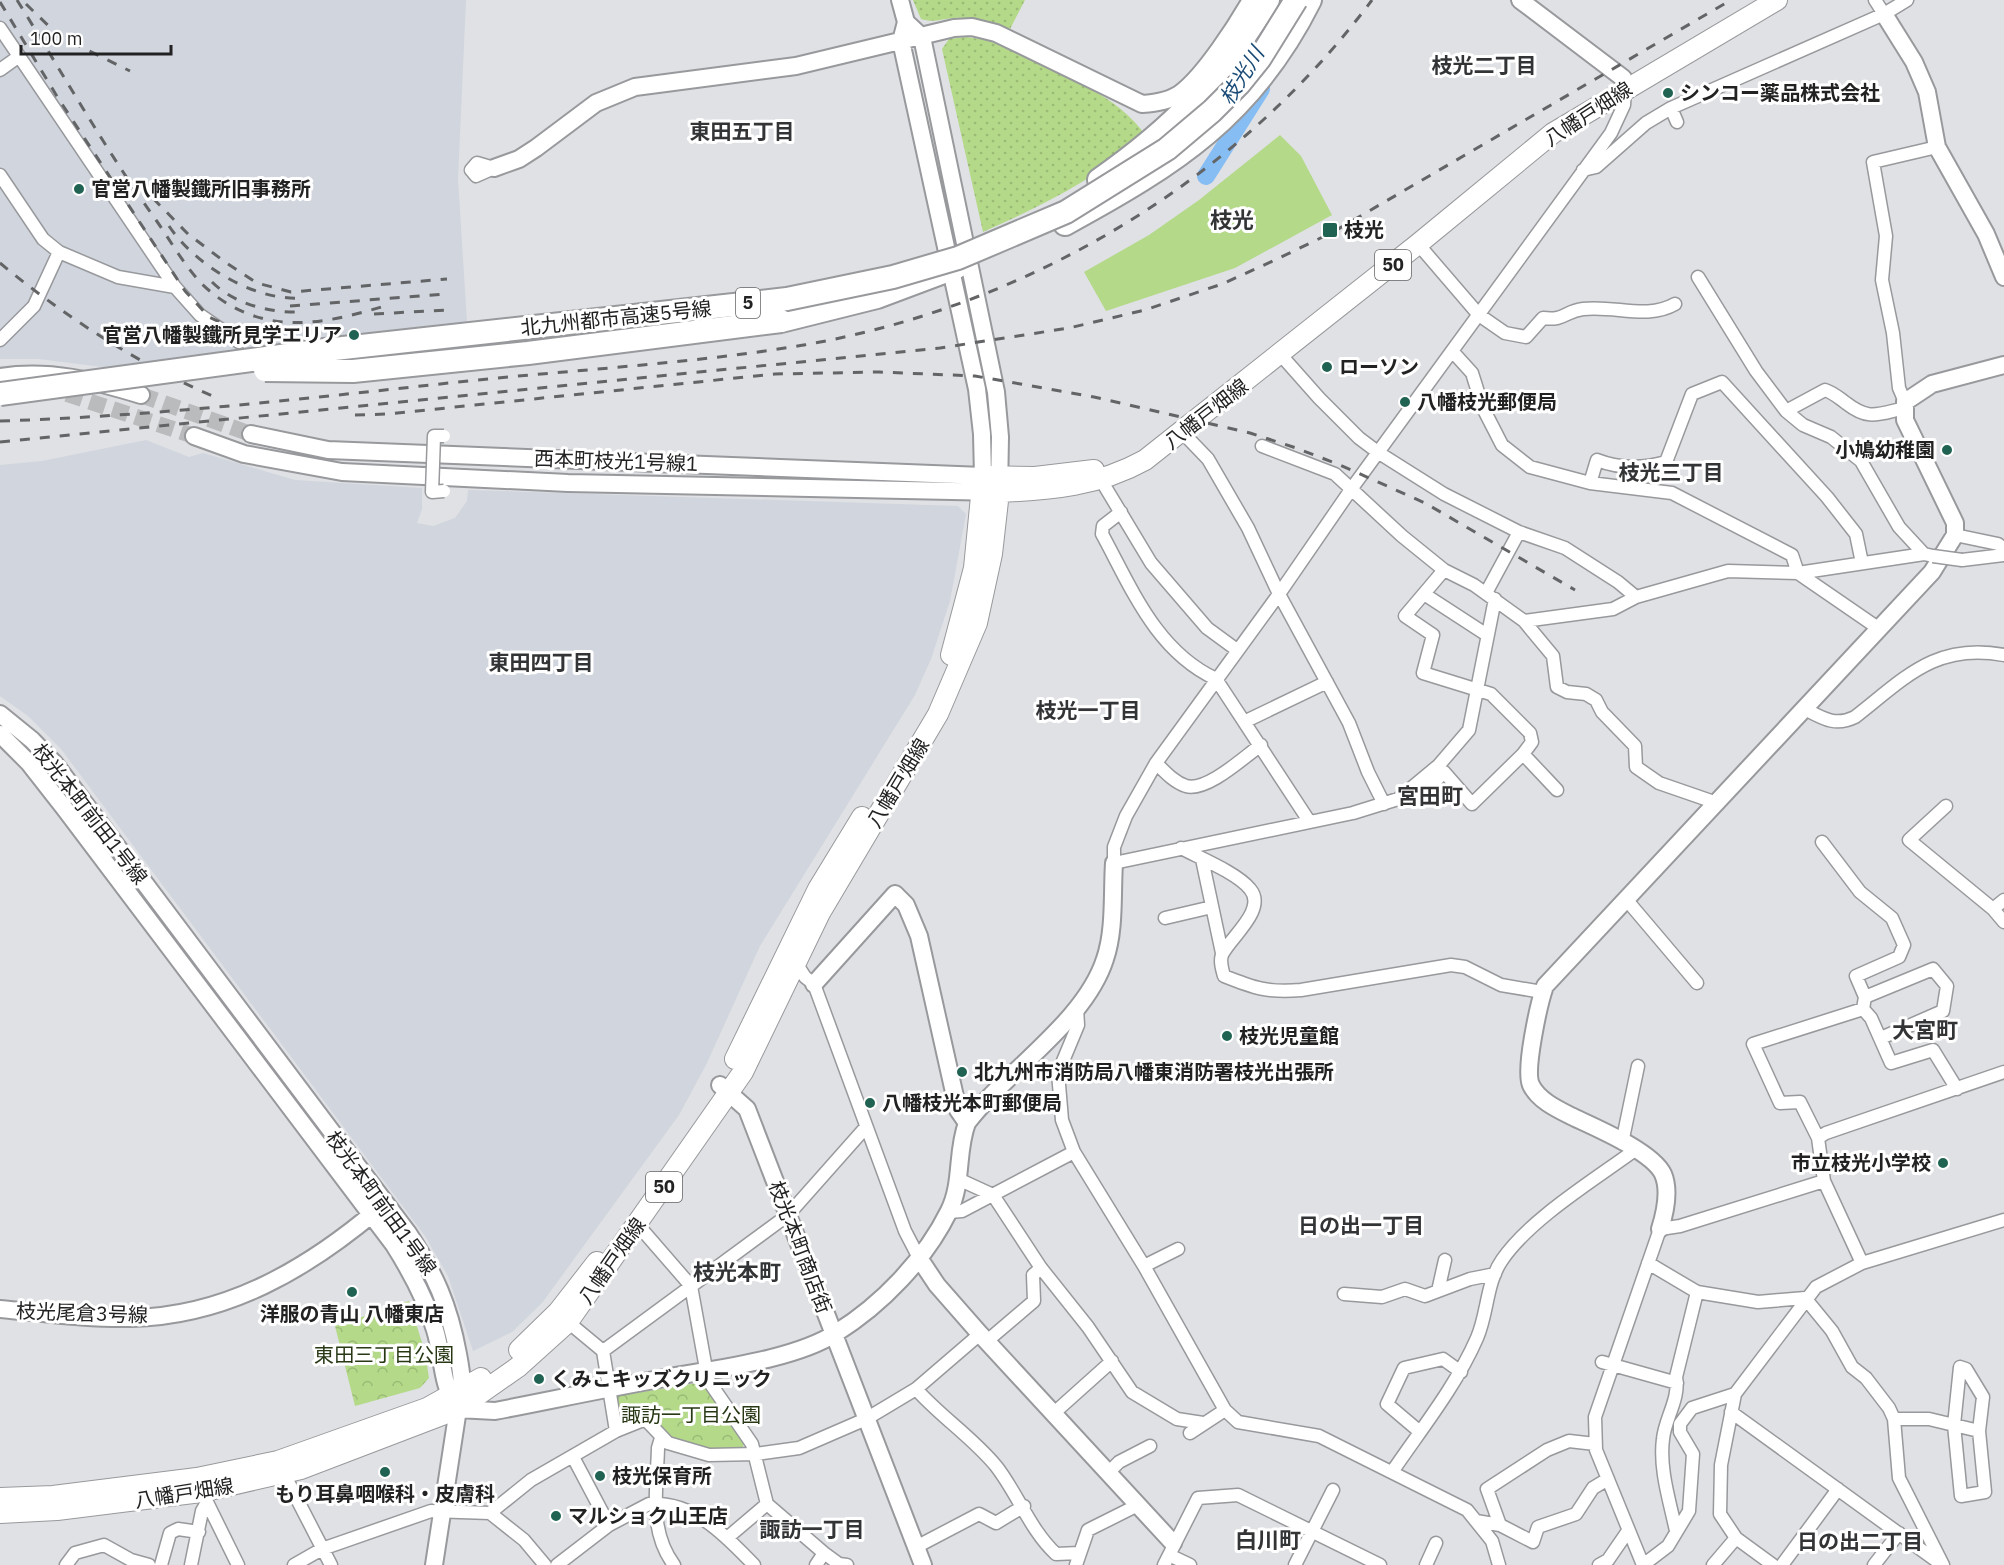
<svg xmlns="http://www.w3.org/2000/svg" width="2004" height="1565" font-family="'IBM Plex Sans','Noto Sans JP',sans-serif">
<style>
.built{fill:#d0d5de}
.grass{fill:url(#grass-dots)}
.park{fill:url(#park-crowns)}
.pitch{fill:#b3d989}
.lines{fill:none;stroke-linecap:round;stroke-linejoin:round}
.river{stroke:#86bdf3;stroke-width:18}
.secondary-tunnel{stroke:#babbbd;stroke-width:16;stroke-dasharray:16 8;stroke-linecap:butt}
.street-casing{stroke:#98999c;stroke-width:15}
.secondary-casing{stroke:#98999c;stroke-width:20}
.primary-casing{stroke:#98999c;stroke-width:22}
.highway-casing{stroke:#98999c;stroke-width:26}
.street{stroke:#fff;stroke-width:12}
.secondary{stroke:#fff;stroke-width:16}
.primary{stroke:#fff;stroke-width:20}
.highway{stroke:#fff;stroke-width:22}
.rail{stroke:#636465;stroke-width:3;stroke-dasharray:10 10;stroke-linecap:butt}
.street-bridge-casing{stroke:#98999c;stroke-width:15;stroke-linecap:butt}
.highway-bridge-casing{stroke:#98999c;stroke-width:26;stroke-linecap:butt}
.street-bridge{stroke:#fff;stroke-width:12}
.highway-bridge{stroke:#fff;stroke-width:22}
.poi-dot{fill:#216353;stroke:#fff;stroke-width:2}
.labels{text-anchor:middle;stroke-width:6;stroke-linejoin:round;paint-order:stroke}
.shield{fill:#fff;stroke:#646465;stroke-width:1.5}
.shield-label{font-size:18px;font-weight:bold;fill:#222223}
.poi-label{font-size:20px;font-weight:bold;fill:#222223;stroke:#fff;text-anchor:start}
.street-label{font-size:20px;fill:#222223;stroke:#fff}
.park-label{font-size:20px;fill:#283815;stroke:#fff}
.neighbourhood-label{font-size:21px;font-weight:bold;fill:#333436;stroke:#fff}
.water-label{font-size:21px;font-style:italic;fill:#194b76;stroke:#fff}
.quarter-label{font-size:22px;font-weight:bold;fill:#333436;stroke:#fff}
</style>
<defs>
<pattern id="grass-dots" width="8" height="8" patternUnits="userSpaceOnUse" patternTransform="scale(1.5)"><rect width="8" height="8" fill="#b3d989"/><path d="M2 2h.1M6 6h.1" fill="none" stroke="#9aba76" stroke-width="1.8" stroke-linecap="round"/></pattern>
<pattern id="park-crowns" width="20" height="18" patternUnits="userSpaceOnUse" patternTransform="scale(1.5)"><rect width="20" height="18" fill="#b3d989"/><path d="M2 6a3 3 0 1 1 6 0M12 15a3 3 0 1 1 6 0" fill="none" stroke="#9aba76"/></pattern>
</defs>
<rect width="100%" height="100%" fill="#e0e1e4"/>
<!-- built -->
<path class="built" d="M 0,0 L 466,0 L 458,179 L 469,354 L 102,367 L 39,359 L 0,359 Z
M 146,440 L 189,457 L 203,453 L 295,480 L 422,488 L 422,509 L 417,523 L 433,526 L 455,518 L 467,501 L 468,490 L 958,506 L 966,514 L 950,601 L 931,659 L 915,695 L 760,946 L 706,1065 L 679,1115 L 542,1303 L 512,1332 L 473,1351 L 448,1276 L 425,1236 L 61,749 L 28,716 L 0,696 L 0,465 L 42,461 Z"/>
<!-- grass -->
<path class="grass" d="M 913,0 L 1025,0 L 1010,29 C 992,22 973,17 954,18 C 942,19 933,23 921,19 Z
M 966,37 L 987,40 L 1001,46 C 1050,70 1115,91 1146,136 C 1097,178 1042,206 983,232 L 942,49 L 949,39 Z"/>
<!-- park -->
<path class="park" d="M 409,1301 L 425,1352 L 429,1378 L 420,1388 L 355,1406 L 335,1326 Z
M 703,1382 L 745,1440 L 742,1450 L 712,1451 L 669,1438 L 650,1416 L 643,1414 L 621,1419 L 617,1396 Z"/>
<!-- pitch -->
<path class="pitch" d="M 1280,135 L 1301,156 L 1332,215 L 1235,268 L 1106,311 L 1084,272 L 1149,235 L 1199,200 Z"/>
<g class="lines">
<!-- river -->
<path class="river" d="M 1206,176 L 1261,89"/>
<!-- secondary-tunnel -->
<path class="secondary-tunnel" d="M 67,394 L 194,436
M 141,395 L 251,434"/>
<defs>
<path id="street" d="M 1875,0 L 1884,14
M 0,28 L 175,287 L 200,315 L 239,342
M 0,70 L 18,57
M 1671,108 L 1677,122
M 477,163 L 494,168 L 476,176 L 471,170 Z
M 1583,170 L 1596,167 L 1646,123 L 1671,108 L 1884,14 L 1907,0
M 0,175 L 43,239 L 59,252
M 1418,244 L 1479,315 L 1505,333 L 1526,337 L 1543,318 C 1565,321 1565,311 1583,309 C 1615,305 1647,320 1675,304
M 1698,277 L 1756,371 L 1786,411 L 1803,425 L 1831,437 L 1861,461 L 1899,527 L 1924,554
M 0,340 L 34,306 L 59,252 L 118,277 L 175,287
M 1453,352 L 1472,373 L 1483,408 L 1502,445 L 1530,467 L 1590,483 L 1672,493 L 1792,555 L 1798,573 L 1878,628
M 1280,354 L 1319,398 L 1359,438 L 1379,453 L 1444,494 L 1519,532 L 1565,548 L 1618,582 L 1636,597
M 1905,402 L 1899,388 L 1893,333 L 1882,280 L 1886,236 L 1873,162 L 1937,147
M 1786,411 L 1825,390 C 1834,393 1839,398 1846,403 C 1869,421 1878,414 1905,408
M 1183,433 L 1208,459 L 1248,528 L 1279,594 L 1349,723 L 1368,772 L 1384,804
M 1262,446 L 1335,474 L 1402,536 L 1444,570 L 1474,585 L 1524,621 L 1553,656 L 1557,687 L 1567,692 L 1586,694 L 1596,700 L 1602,712 L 1635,746 L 1636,767 L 1659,783 L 1714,802
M 1101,480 L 1151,563 L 1207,628 L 1237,650
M 1590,483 L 1597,460 C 1620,469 1642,469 1666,462 L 1692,394 L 1722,382 L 1827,497 L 1856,534 L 1862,563
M 1121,512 L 1103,526 L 1102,534 C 1132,589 1156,651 1216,679 L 1309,821
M 1955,535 L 1998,544 L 2004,549
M 1962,560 L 2004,555
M 1444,570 L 1405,616 L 1433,635 L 1423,673 L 1491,694 L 1530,733 L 1532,742 L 1523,754
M 1486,593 L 1519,532
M 1424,594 L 1487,635
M 1495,599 L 1469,730 L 1439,765 L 1398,799 L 1353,813 L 1114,863 L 1114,847 L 1126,816 L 1156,763 L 1279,594 L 1352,488 L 1611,133 L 1624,105 L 1625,90
M 1524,621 L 1613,609 L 1636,597 L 1728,571 L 1798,573 L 1924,554 L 1933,556
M 1803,708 C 1822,718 1835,727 1855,717 C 1905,678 1936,642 2004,655
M 1246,721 L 1327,682
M 1156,763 C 1165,772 1174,782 1186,786 C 1207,792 1244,757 1261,745
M 1412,790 L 1430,787 L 1444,772 L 1472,804 L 1523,754 L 1557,790
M 1946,806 L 1909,840 L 1993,909 L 2004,922
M 1822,842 L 1860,892 L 1892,918 L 1904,945 L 1899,957 L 1856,976 L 1865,997 L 1863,1009 L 1871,1018 L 1891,1063 L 1933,1050 L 1957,1089
M 1181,848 C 1200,858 1237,873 1250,889 C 1267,909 1232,936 1223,953 C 1219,959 1222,969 1224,976 C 1254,988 1268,993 1301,990 L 1451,965 L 1465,967 L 1501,985 L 1542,992
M 1202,859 L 1222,953
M 1625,898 L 1697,983
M 1993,909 L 2004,900
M 1165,918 L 1212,907
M 796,963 L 805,977 L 814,984 L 905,1231 L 919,1258
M 1865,997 L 1933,969 L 1947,986 L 1943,1011 L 1881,1038
M 1077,1008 L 1078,1025 L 1058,1073 L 1062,1120 L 1074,1152 L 1144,1266 L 1225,1410 L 1238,1422 L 1319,1436 L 1467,1510 L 1492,1541 L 1499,1565
M 1818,1138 L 1826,1133 L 2004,1072
M 1622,1143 L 1638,1066
M 958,1179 L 993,1195 L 1041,1268 L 1088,1327 L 1132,1392 L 1177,1419 L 1203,1423
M 949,1212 L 962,1211 L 1074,1152
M 638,1225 L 691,1286 L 708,1380 L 752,1444 L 767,1504 L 824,1553 L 839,1564 L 847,1565
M 1648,1263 L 1697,1292 L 1758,1302 L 1805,1298
M 1862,1263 L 1824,1181 L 1818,1138 L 1800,1102 L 1780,1103 L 1753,1044 L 1863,1009
M 1144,1266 L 1178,1249
M 1438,1291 L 1445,1260
M 1344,1294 L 1382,1297 L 1405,1289 L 1425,1296 L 1470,1279 L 1495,1274
M 1805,1298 L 1832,1331 L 1852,1367 L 1866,1378 L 1889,1408 L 1894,1419 L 1899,1478 L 1943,1565
M 568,1322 L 603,1351
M 987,1341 L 1034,1301 L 1033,1275 L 1041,1268
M 1602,1362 L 1677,1383
M 1960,1367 L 1966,1369 L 1983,1397 L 1979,1431 L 1985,1492 L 1961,1496 L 1954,1425 Z
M 916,1389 C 941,1417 972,1437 996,1466 C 1018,1494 1030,1530 1056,1554 L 1079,1553
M 1731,1412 L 1941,1564
M 1054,1413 L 1112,1361
M 1894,1419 L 1929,1419 L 1979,1431
M 616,1431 L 603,1351 L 788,1215 L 866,1127
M 1420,1432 L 1387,1404 L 1404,1368 L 1443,1359 L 1461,1372
M 1190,1433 L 1225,1410
M 661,1438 L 658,1448 C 657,1489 648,1530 674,1565
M 573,1457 L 609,1525
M 281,1468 L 331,1565
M 1109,1472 L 1119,1462 L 1150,1446
M 1392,1472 C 1422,1428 1456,1386 1477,1338 C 1488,1313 1486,1283 1502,1260 C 1530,1219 1594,1180 1635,1150
M 199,1486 L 238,1565
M 490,1513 L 531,1480 L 616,1431 L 641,1421 L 647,1421 L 668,1443 L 709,1455 L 756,1454 L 799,1448 L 866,1419 L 916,1389 L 980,1334
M 1476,1521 L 1500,1525 L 1533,1542 L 1538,1527 L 1576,1514 L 1593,1488 L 1608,1479
M 1500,1525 L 1487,1489 L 1547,1450 L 1569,1441 L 1595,1444
M 1676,1531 C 1670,1502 1659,1469 1663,1439 C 1665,1418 1680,1399 1676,1377 L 1697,1292
M 727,1538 L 767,1504
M 916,1547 L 979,1514 L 996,1523 L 1024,1506
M 1169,1555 L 1190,1565
M 66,1565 L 75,1553 L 104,1545 L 131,1560 L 149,1565
M 161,1565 L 170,1533 L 178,1529 L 199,1532
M 191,1565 L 202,1511 L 206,1504
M 294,1565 L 322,1549 L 431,1511 L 490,1513 L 524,1540 L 545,1565
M 557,1565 L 609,1525 L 649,1504 C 694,1501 726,1536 754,1565
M 816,1565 L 824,1553
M 1076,1565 L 1088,1530 L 1138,1505
M 1164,1565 L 1198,1498 L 1238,1495 L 1380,1565
M 1295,1565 L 1333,1490
M 1426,1565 L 1436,1543
M 1599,1565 L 1608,1560 L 1628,1531
M 1643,1565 L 1596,1450 L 1595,1417 L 1660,1229 L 1680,1226 L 1824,1181
M 1643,1565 L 1668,1546 L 1689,1511 L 1693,1454 L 1680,1432 L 1680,1424 L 1692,1408 L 1735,1394
M 1713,1565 L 1736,1538
M 1773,1565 L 1736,1538 L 1720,1514 L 1721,1465 L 1735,1394 L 1816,1287 L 1862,1263 L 2004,1220
M 1782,1565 L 1838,1489
M 1874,1565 L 1899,1533"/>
<path id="secondary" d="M 1520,0 L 1623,78 L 1625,90
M 1884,14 L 1914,62 L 1927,92 L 1937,147 L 1986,234 L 2004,277
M 494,168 L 519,159 L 536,148 L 596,103 L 635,87 L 796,66 L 954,28 L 972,27 L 996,33 L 1142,104 C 1156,103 1171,101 1182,92 C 1205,74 1236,26 1251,0
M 0,377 C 49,369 95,381 141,395
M 251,434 L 328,450 L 983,476 L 982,434 L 977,389 L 901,41 L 906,22 L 900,0
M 194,436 L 244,454 L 342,472 L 568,483 L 999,492 L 1000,437 L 996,392 L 922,37 L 906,22
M 0,714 L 32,740 L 55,764 L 408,1233 C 435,1274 449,1305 458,1354 C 462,1375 464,1389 458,1409 L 434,1565
M 0,734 L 29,763 L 65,809 L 394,1245 C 411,1272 426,1299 435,1330 C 443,1355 441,1384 456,1406
M 814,984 L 895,894 L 906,905 L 919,936 L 958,1110 L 967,1123
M 720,1085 L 747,1109 L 923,1565
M 1660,1229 C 1665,1213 1670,1190 1663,1174 C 1652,1151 1594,1127 1571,1116 C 1557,1109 1538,1100 1531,1085 C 1524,1070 1539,1003 1545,986 L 1932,572 L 1955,535 L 1955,523 L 1905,420 L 1905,402 L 1932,384 L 2004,365
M 919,1258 L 937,1285 L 980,1334 L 1173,1543
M 0,1309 C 44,1313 88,1319 132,1318 C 227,1316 307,1269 377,1210
M 458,1409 L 495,1411 C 552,1400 608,1388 665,1378 C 714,1369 794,1360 836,1333 C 881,1305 925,1260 949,1211 C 963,1183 956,1152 967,1123 C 1006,1071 1085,1022 1105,959 C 1115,930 1112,894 1114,863"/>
<path id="primary" d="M 951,655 L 974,568 L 983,476 L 1035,477 L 1094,470
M 735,1059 L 818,889 L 862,817
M 519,1350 L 558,1312 L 597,1262
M 0,1498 L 53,1496 L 197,1478 L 278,1461 L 427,1408 L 481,1378
M 0,1513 L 57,1510 L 201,1492 L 301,1469 L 458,1409 L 518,1367 L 568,1322 L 743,1072 L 820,913 L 938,714 L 977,623 L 992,554 L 999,492 C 1051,490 1098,486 1145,460 L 1418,244 L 1553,133 L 1777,0"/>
<path id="highway" d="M 1099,180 C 1176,126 1219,80 1268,0
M 1065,224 C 1175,164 1252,116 1310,0
M 781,321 L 877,297 L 957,267"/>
</defs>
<!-- street casing -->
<use href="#street" class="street-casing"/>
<!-- secondary casing -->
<use href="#secondary" class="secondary-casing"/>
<!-- primary casing -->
<use href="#primary" class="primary-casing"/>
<!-- highway casing -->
<use href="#highway" class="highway-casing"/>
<!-- street -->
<use href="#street" class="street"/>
<!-- secondary -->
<use href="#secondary" class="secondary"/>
<!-- primary -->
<use href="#primary" class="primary"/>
<!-- highway -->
<use href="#highway" class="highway"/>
<!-- rail -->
<path class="rail" d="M 17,0 C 63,74 105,149 156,220 C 170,240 184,265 201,283 C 214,296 229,306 246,313 C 292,332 340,319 385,306
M 0,2 L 58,98 L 185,291 L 209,317 L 256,339
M 26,4 L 59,36 L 130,71
M 139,184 L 188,234 L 225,262 L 257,283 L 291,292 L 447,279
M 169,226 C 195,265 254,301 301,298
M 0,263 C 65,317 140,365 217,398
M 212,282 C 234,304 270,313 300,312
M 290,306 L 446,294
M 374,314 L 447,310
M 355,415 L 388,414 L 775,374 L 879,372 L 975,376 L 1094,397 L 1250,433 L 1296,448 L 1340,465 L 1425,503 L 1575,590
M 0,421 C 160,416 318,397 477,380 C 586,369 696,363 804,345 C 1028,306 1236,182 1372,0
M 0,442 L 940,348 L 1069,328 L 1145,310 L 1222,284 L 1273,261 L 1333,232 L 1731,0"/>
<defs>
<path id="street-bridge" d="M 444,491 L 432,492 L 434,436 L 444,436
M 1933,556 L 1962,560"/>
<path id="highway-bridge" d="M 265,370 L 353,371 L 528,353 L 781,321
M 0,394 L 325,350 L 787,299 L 893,277 L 958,258 L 1066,212 L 1167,149 L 1212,111 L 1239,84 L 1260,58 L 1296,0"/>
</defs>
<!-- street-bridge casing -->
<use href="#street-bridge" class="street-bridge-casing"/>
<!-- highway-bridge casing -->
<use href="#highway-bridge" class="highway-bridge-casing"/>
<!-- street-bridge -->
<use href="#street-bridge" class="street-bridge"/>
<!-- highway-bridge -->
<use href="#highway-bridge" class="highway-bridge"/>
</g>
<!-- markers -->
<g class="poi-dot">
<circle cx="1668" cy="93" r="6"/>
<circle cx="79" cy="189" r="6"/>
<rect x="1322" y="222" width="16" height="16" rx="3"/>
<circle cx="354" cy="335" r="6"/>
<circle cx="1327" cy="367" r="6"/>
<circle cx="1405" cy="402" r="6"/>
<circle cx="1947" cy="450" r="6"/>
<circle cx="1227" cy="1036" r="6"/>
<circle cx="962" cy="1072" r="6"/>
<circle cx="870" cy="1103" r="6"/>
<circle cx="1943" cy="1163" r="6"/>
<circle cx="352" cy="1292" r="6"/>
<circle cx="539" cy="1379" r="6"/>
<circle cx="385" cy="1472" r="6"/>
<circle cx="600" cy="1476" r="6"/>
<circle cx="556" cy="1516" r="6"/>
</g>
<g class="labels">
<!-- shield labels -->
<g class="shield">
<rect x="1375" y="250" width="36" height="30" rx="4.5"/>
<rect x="736" y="288" width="24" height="30" rx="4.5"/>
<rect x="646" y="1172" width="36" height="30" rx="4.5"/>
</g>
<g class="shield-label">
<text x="1393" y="271">50</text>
<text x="748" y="309">5</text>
<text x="664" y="1193">50</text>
</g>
<!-- poi labels -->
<g class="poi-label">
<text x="1680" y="100">シンコー薬品株式会社</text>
<text x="91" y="196">官営八幡製鐵所旧事務所</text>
<text x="1344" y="237">枝光</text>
<text x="342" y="342" text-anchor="end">官営八幡製鐵所見学エリア</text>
<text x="1339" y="374">ローソン</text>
<text x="1417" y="409">八幡枝光郵便局</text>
<text x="1935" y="457" text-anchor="end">小鳩幼稚園</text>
<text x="1239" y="1043">枝光児童館</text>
<text x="974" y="1079">北九州市消防局八幡東消防署枝光出張所</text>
<text x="882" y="1110">八幡枝光本町郵便局</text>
<text x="1931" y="1170" text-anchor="end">市立枝光小学校</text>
<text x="352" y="1321" text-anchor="middle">洋服の青山 八幡東店</text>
<text x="551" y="1386">くみこキッズクリニック</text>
<text x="612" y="1483">枝光保育所</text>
<text x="385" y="1501" text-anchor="middle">もり耳鼻咽喉科・皮膚科</text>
<text x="568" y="1523">マルショク山王店</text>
</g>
<!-- street labels -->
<g class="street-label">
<text transform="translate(1588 114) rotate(-33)" y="7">八幡戸畑線</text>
<text transform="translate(616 318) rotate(-6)" y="7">北九州都市高速5号線</text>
<text transform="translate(1206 414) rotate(-38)" y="7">八幡戸畑線</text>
<text transform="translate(616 461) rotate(2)" y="7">西本町枝光1号線1</text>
<text transform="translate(898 783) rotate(-59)" y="7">八幡戸畑線</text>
<text transform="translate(90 814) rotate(52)" y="7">枝光本町前田1号線</text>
<text transform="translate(381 1203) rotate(54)" y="7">枝光本町前田1号線</text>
<text transform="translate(800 1247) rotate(69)" y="7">枝光本町商店街</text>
<text transform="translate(612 1261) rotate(-55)" y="7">八幡戸畑線</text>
<text transform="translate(82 1313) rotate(2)" y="7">枝光尾倉3号線</text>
<text transform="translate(184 1493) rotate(-9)" y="7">八幡戸畑線</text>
</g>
<!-- park labels -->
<g class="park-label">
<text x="384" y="1362">東田三丁目公園</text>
<text x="691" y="1422">諏訪一丁目公園</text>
</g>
<!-- neighbourhood labels -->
<g class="neighbourhood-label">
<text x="1484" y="73">枝光二丁目</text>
<text x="742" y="139">東田五丁目</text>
<text x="1671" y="480">枝光三丁目</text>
<text x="541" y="670">東田四丁目</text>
<text x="1088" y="718">枝光一丁目</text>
<text x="1361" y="1233">日の出一丁目</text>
<text x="812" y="1537">諏訪一丁目</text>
<text x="1860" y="1549">日の出二丁目</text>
</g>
<!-- water labels -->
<g class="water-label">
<text transform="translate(1242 76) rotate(-58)" y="7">枝光川</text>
</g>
<!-- quarter labels -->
<g class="quarter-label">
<text x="1232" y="228">枝光</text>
<text x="1430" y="804">宮田町</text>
<text x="1925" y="1038">大宮町</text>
<text x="737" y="1280">枝光本町</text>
<text x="1268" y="1548">白川町</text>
</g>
</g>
<!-- scale -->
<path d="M21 45v9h150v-9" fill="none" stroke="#222223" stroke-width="3"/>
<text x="30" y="45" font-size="18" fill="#222223" stroke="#ffffff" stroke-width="4.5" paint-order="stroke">100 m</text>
</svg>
